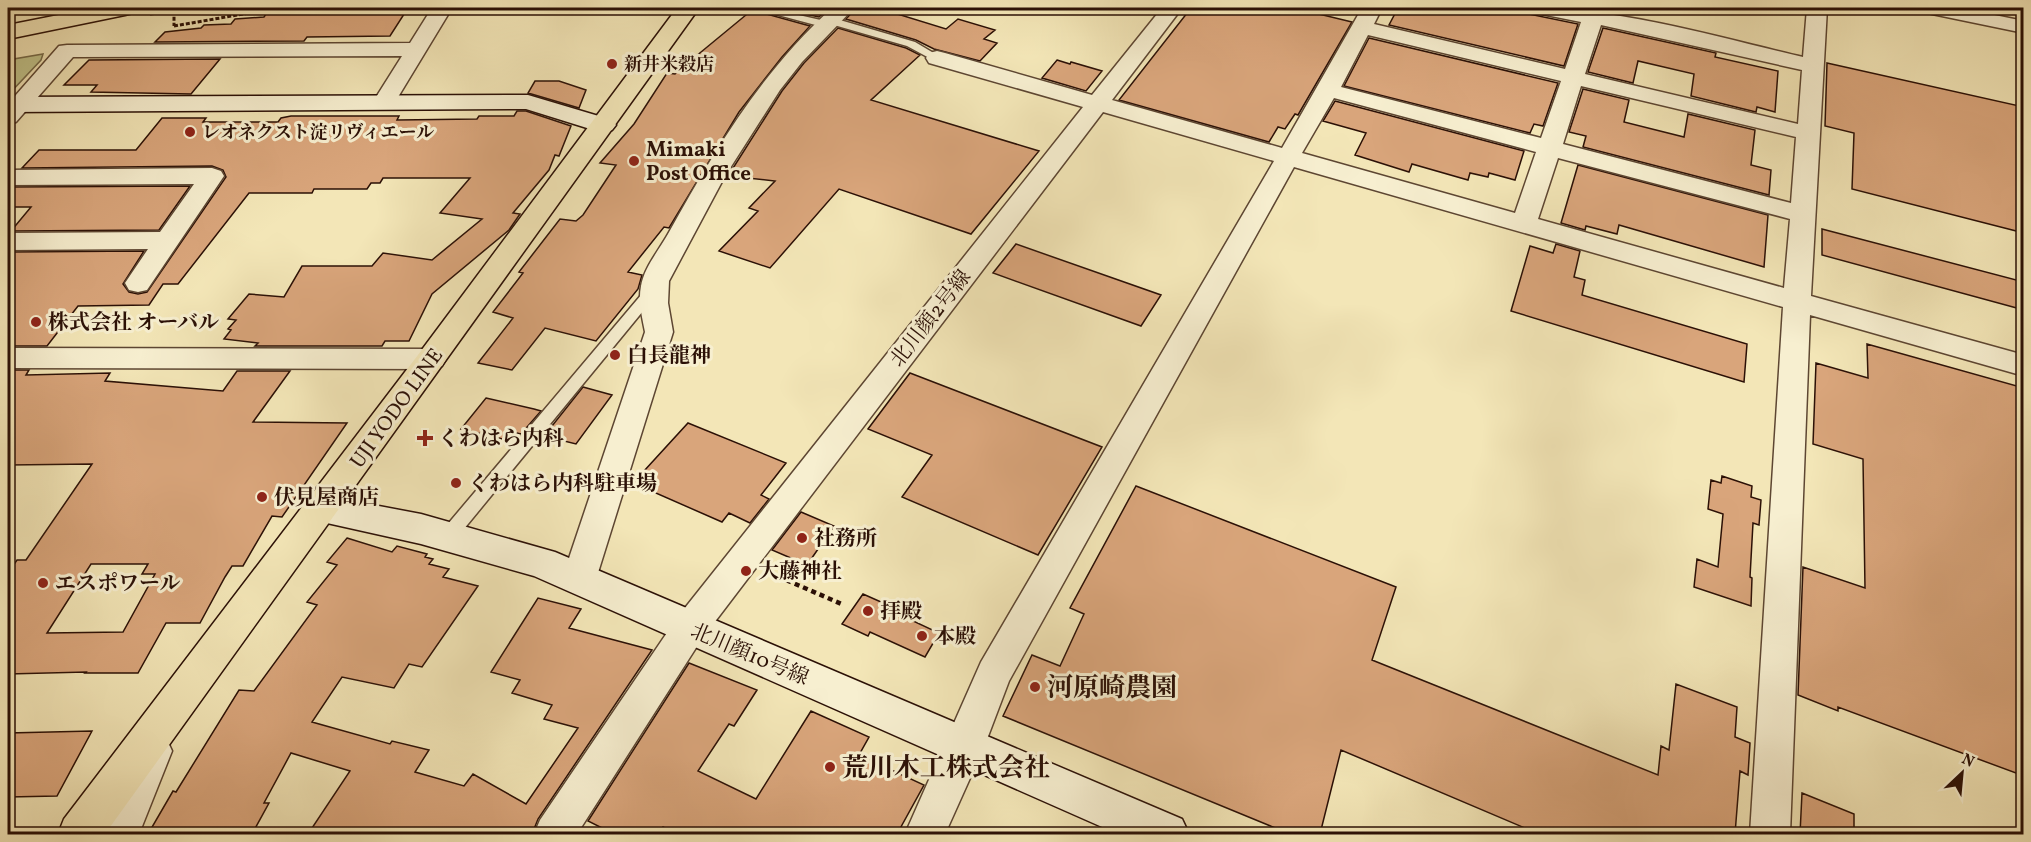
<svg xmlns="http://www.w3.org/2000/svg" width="2031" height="842" font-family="Vollkorn,'Noto Serif JP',serif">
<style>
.green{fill:#c1c38a;stroke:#766a48;stroke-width:1.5}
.building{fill:#d9a57b;stroke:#2b1006;stroke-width:1.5;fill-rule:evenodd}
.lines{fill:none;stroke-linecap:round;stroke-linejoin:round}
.lane-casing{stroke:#5d4632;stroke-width:3}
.street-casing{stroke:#5d4632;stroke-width:3}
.secondary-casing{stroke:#2b1006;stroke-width:3}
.primary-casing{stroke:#2b1006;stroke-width:3}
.highway-casing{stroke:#2b1006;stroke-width:3}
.path-far1{stroke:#2b1006;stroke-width:3;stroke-dasharray:4 2;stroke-linecap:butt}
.path{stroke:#2b1006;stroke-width:4.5;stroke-dasharray:5 4;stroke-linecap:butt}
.lane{fill:#f7efd0;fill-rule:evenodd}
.street{fill:#f7efd0;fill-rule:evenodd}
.secondary{fill:#f7efd0;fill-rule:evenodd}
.primary{fill:#f3e6b7;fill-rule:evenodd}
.highway{fill:#f3e6b7;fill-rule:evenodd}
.poi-dot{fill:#8f2418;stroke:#f7efd0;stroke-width:2}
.labels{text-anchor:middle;stroke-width:6;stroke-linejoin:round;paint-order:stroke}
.far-poi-label{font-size:18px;font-weight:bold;fill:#2b1006;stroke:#f7efd0;text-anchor:start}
.poi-label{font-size:21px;font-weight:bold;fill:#2b1006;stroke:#f7efd0;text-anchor:start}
.street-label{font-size:21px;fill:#2b1006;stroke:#f7efd0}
.near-poi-label{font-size:26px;font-weight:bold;fill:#2b1006;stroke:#f7efd0;text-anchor:start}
</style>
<rect width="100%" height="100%" fill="#f3e6b7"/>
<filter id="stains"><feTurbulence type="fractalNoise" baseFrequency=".00333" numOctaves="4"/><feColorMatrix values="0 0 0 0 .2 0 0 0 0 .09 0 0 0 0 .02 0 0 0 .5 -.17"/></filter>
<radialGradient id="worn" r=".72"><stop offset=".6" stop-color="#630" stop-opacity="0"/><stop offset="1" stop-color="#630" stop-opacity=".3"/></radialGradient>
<path class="green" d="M43 54 41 60 8 95V60Z"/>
<path class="building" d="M305 8H408L390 36 307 37 304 41 155 42 165 32 201 28 204 25 231 24 235 19 264 17 266 14 283 12 303 11Z
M776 8H829L819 17Z
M856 8H878L946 29 958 19 995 30 984 39 997 43 980 61 934 49 916 40 846 19Z
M1191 8H1294L1352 22 1298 115 1295 114 1285 129 1278 127 1269 142 1119 100Z
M1398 8H1500L1578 24 1564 66 1389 25Z
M752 10 810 26 782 57 739 112 669 228 664 227 628 272 642 275 638 289 596 341 545 328 512 370 478 363 513 318 493 312 523 273 519 272 560 219 576 221 583 215 616 165 600 163 634 124 667 73 675 74 692 56 695 57Z
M838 28 906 48 920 55 871 100 1039 151 971 234 839 189 770 268 719 251 758 211 749 208 775 181 728 176 782 91 804 63Z
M1603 28 1716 53 1715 57 1778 71 1775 112 1757 107 1756 112 1691 96 1694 74 1638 61 1633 83 1588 72Z
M1369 38 1558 83 1543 126 1534 124 1530 133 1344 86Z
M220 59 191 94 91 92 97 85H64L89 60Z
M1057 60 1070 64 1071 62 1102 71 1086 91 1042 78Z
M1827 63 2024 107V233L1852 189 1854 133 1825 126Z
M535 81H559L586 90 579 108 528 93Z
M1583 89 1629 100 1624 122 1684 137 1688 114 1755 130 1751 165 1771 170 1769 195 1583 147 1586 136 1569 132Z
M1335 101 1524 151 1515 180 1489 173 1488 177 1470 173 1468 180 1412 164 1409 172 1355 155 1366 133 1323 121Z
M517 111H526L571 126 559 156 555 155 549 170 513 213 520 214 509 230 432 294 409 341H385L382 346H255L258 343 224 339 231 330 228 329 236 320 228 319 249 294 284 297 302 266H372L383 253 432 260 482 219 440 213 470 178H383L380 183H371L367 189H314L312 193H249L178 284H163L149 305 78 306 47 346H8V252L144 251 123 284 129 292 138 294 147 292 226 177 223 170 212 166 22 168 39 150H136L162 118H206L203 122H278L281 118 291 116H399L397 120 477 119 479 116H514Z
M1578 165 1768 215 1764 267 1619 225 1617 234 1586 226 1585 230 1561 223Z
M190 186 159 230 11 231 31 207H8V187Z
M1822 229 2024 282V310L1822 255Z
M1016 244 1161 295 1141 326 993 273Z
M1556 244 1580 251 1574 277 1585 280 1582 295 1747 344 1744 382 1511 311 1530 246 1553 253Z
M1867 344 2024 388V776L1838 707V711L1798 695 1803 567 1865 588 1863 459 1813 444 1816 363 1868 378Z
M8 370H29L26 375 110 373 105 381 223 391 237 371H290L253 422 347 423 282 517 272 516 243 566H232L225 577 200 623H166L138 673H85L86 672 8 674V573L17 560H26L92 464 8 465ZM91 564H148L142 574H155L123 632 47 633Z
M910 373 1102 447 1038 555 902 497 932 455 868 429Z
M583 387 612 395 576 444 544 436Z
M486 398 534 409 541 411 521 434 517 433 511 441 461 429Z
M688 423 786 463 761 495 769 499 750 523 729 513 722 522 633 483Z
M1722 476 1752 486 1751 497 1761 500 1759 525 1753 523 1750 577 1752 578 1751 606 1694 587 1697 559 1718 567 1723 514 1708 509 1711 480 1721 483Z
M1136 486 1396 587 1372 660 1658 775 1661 746 1669 750 1676 684 1737 707 1735 737 1750 743 1748 775 1740 771 1735 834H1539L1341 750 1320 834H1290L1003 716 1032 655 1060 666 1084 614 1070 608Z
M801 512 834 526 807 565 772 550Z
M347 538 392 552 397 546 427 554 425 557 433 559 429 564 449 569 443 577 478 586 422 667 409 664 394 688 342 677 312 722 390 744 392 741 429 750 415 772 464 786 473 774 526 804 578 728 544 719 552 705 512 693 520 680 491 672 538 598 581 609 569 628 652 650 538 819 532 834H308L350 771 291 753 264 803H269L252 834H148L173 791 176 792 239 690 254 691 317 605 307 602 337 565 327 562Z
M863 594 915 617 913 621 939 633 925 657 870 632 868 636 842 624Z
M689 663 757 690 734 726 729 724 698 771 756 799 811 711 869 737 859 755 924 785 897 834H678L663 827 658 834H614L588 821Z
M92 731 57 796 8 797V733Z
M1802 793 1854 814V834H1800Z"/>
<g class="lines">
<g class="lane-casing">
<path id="lane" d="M752 8H768L825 21V18H833L915 42 942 58 941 60H933L907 46 827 23V26L823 27Z
M652 286 657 288 659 291 657 294 454 541 448 543 442 541 440 536 442 531 647 288Z"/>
</g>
<g class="street-casing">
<path id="street" d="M432 8H452L392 107 384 109 376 107 373 102 402 56 73 57 16 122 8 124V104L59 46 67 45 410 43Z
M832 8H854L802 62 780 90 725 176 669 281 668 303 673 332 596 579 591 589 579 593 567 589 562 579 645 332C642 317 638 301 641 286 644 268 659 250 668 234 714 151 762 71 832 8Z
M1162 8H1182L1112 100 1282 148 1362 8H1382L1374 24 1565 69 1581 22 1531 12 1528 8C1621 8 1713 36 1803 57L1807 8H1827L1811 296 2024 355V376L1810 315 1790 834H1750L1783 307 1294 167 1009 681 984 747 945 834H905L981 662 1274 161 1103 112 701 640 577 834H534L540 820 677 618 1083 107 929 63 926 58 929 53 937 51 945 53 1092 95ZM1601 25 1802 70 1798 124 1585 74ZM1368 35 1561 81 1541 138 1341 87ZM1581 86 1796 137 1791 203 1563 144ZM1334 98 1536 152 1515 213 1302 153ZM1558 158 1790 219 1784 288 1538 219Z
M1922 8H1960L2024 21V33L1932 14 1925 12Z
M212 168 221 171 224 176 147 290 138 292 129 290 125 283 148 249 8 250V233L160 232 194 184 8 185V170Z
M8 348 432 349 442 352 446 359 442 366 432 369 8 368Z
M153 733 166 738 172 751 139 834H99L140 738Z"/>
</g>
<g class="secondary-casing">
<path id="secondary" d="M528 95 612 120 616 125 612 130 603 133 526 109 8 112V97Z
M321 495 421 514 555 552 1182 819 1189 834H1118L534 576 421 544 309 519 303 509 309 499Z"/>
</g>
<g class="primary-casing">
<path id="primary" d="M677 8H699L105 834H58L64 819 421 351Z"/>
</g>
<g class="highway-casing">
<path id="highway" d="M94 8H136L133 13 125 15 8 39V25Z"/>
</g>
<path class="path-far1" d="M150 14 174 11V26
M174 26 278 8"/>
<path class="path" d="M770 573 844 605"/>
<use href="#lane" class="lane"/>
<use href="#street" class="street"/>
<use href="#secondary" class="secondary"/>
<use href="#primary" class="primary"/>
<use href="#highway" class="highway"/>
</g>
<g class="poi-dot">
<circle cx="612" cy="64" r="6"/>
<circle cx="190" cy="132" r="6"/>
<circle cx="634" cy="161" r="6"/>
<circle cx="36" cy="322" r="6"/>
<circle cx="615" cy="355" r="6"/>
<path d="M422 429h6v6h6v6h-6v6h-6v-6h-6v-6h6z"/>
<circle cx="456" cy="483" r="6"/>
<circle cx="262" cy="497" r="6"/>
<circle cx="802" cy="538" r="6"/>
<circle cx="746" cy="571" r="6"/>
<circle cx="43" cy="583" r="6"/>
<circle cx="868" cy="611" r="6"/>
<circle cx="922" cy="636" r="6"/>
<circle cx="1035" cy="687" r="6"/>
<circle cx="830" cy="767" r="6"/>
</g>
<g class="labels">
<g class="far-poi-label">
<text x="624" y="70">新井米穀店</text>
<text x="202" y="138">レオネクスト淀リヴィエール</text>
</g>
<g class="poi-label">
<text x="646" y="156">Mimaki<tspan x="646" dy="24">Post Office</tspan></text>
<text x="48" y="329">株式会社 オーバル</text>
<text x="627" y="362">白長龍神</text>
<text x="438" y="445">くわはら内科</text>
<text x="468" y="490">くわはら内科駐車場</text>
<text x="274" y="504">伏見屋商店</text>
<text x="814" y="545">社務所</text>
<text x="758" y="578">大藤神社</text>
<text x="55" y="590">エスポワール</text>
<text x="880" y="618">拝殿</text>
<text x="934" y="643">本殿</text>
</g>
<g class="street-label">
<text transform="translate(930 318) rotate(-52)" y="7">北川顔2号線</text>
<text transform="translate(396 408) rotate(-54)" y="7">UJI YODO LINE</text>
<text transform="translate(750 654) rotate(23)" y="7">北川顔10号線</text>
</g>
<g class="near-poi-label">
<text x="1047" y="696">河原崎農園</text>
<text x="842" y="776">荒川木工株式会社</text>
</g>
</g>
<rect width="2031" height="842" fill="none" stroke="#f3e6b7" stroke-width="30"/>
<rect x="9" y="9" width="2013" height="824" fill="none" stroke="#2b1006" stroke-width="3"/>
<rect x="15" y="15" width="2001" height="812" fill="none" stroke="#2b1006" stroke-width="1.5"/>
<g transform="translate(1962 773) rotate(26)" stroke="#f7efd0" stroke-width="4.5" paint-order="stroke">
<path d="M0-4.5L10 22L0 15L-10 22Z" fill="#2b1006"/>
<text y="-9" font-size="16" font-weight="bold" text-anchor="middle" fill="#2b1006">N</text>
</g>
<rect width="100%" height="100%" filter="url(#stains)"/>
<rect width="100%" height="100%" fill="url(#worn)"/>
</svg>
